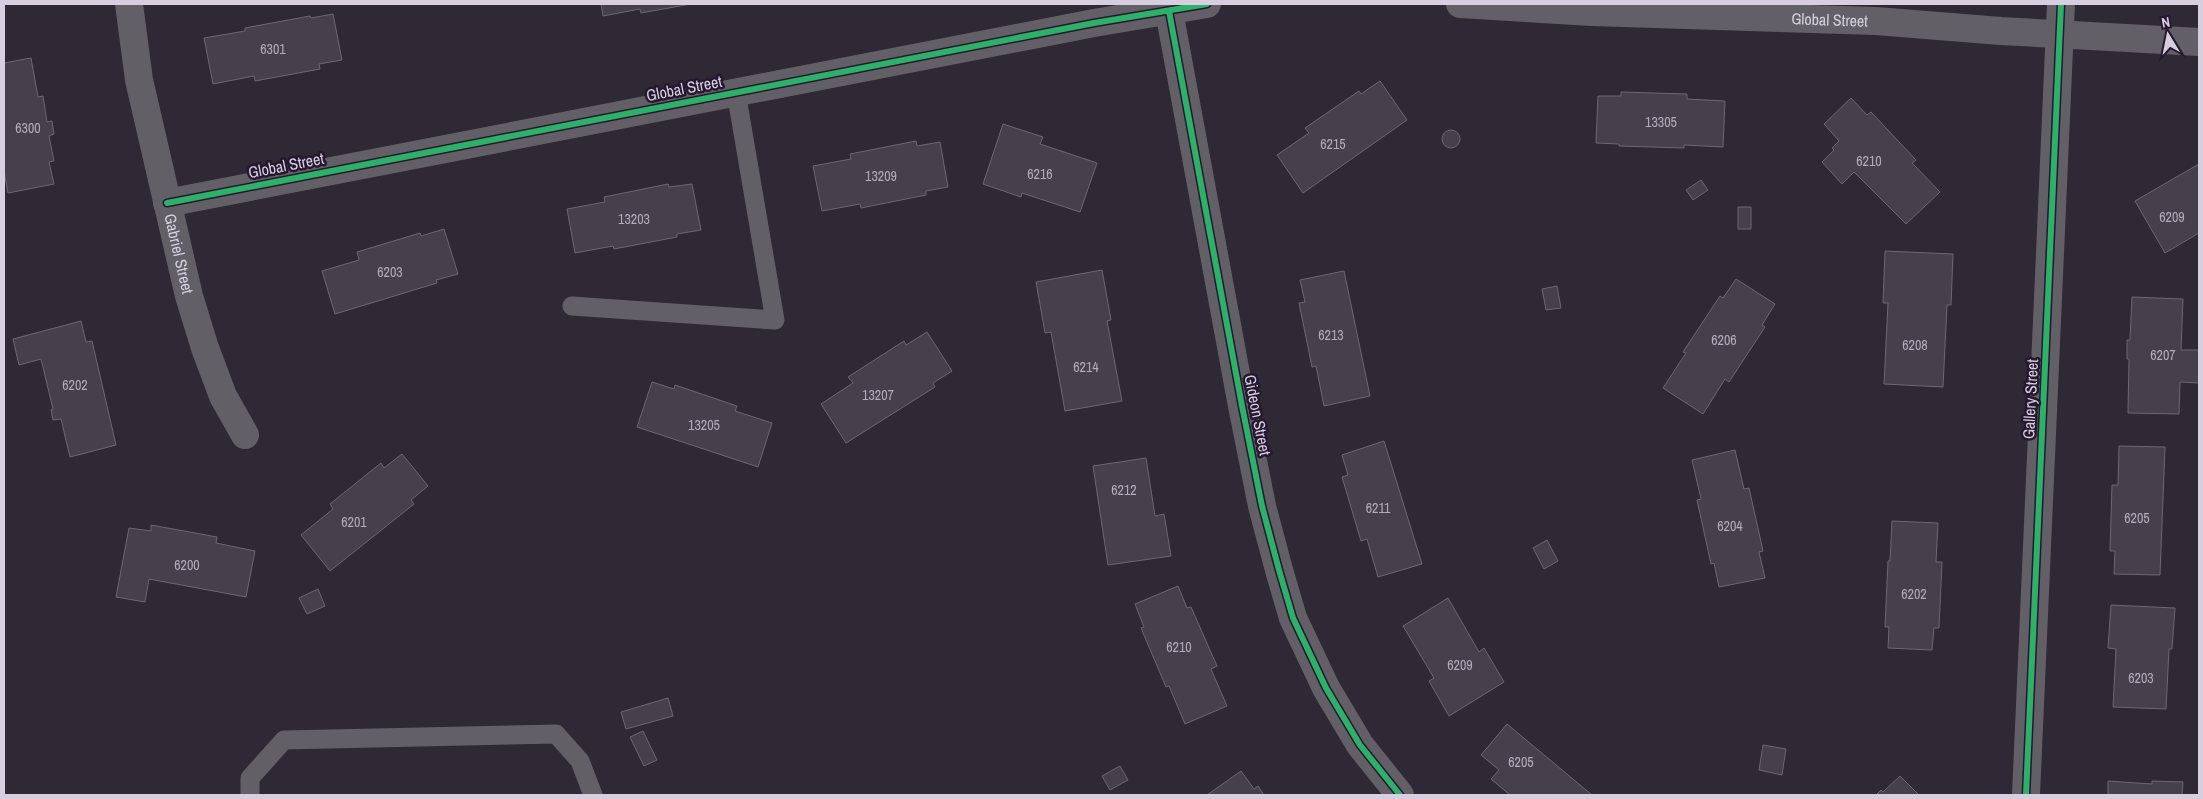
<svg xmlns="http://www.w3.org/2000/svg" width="2203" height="799" font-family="'Archivo Narrow',sans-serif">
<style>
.building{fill:#46404c;stroke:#6d6773}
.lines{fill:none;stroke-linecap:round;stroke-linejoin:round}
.service{stroke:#635f67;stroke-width:19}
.minor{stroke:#635f67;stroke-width:28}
.cycleway-casing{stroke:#251830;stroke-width:9}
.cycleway{stroke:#2db169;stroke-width:6}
.labels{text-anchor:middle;stroke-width:5;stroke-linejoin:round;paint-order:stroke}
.number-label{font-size:14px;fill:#b3abbb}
.street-label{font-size:16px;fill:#d7cfe0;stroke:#251830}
</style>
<rect width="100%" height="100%" fill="#2f2835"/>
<path class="building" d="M601 4H691L641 13 640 9 603 16Z
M333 14 342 60 319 64 320 69 255 81 254 76 213 84 204 38 245 31V28L310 16 311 18Z
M31 58 38 97 43 96 47 122 52 121 54 134 49 136 54 161 49 162 54 184 8 193 4 171V63Z
M1380 81 1407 120 1303 193 1277 155 1309 133 1305 128 1359 91 1361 94Z
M1621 92 1687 94V99L1725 101 1723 147 1684 145V148L1619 146V144L1596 143 1598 96H1621Z
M1851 98 1867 115 1871 112 1916 160 1912 163 1940 192 1906 224 1854 172 1842 184 1822 162 1834 150 1832 148 1839 141 1824 124Z
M1003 124 1043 137 1040 144 1097 163 1080 212 1022 193 1021 197 983 184Z
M1442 139a9 9 0 1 1 18 0a9 9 0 1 1-18 0Z
M916 141 917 146 940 142 948 187 926 191V195L861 208 860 204 822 211 813 166 851 159 850 154Z
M2199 164V233L2165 253 2135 201Z
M1701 180 1708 190 1693 200 1686 190Z
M668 184 669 187 692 184 701 230 677 234V237L614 249 613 246 575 253 567 209 605 202 604 197Z
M1738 207H1751V229H1738Z
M444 229 458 274 436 280 437 283 335 314 322 271 359 260 357 252 420 233 421 236Z
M1885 251 1953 254 1951 305H1947L1943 387 1884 384 1888 303H1883Z
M1102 270 1111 320 1107 321 1122 401 1065 411 1051 332 1045 333 1036 282Z
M1344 271 1370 396 1324 406 1316 366 1312 367 1299 303 1305 302 1300 280Z
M1736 279 1775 304 1762 325 1765 327 1729 382 1725 379 1703 414 1663 388 1686 353 1683 352 1720 296 1723 298Z
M1557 286 1561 308 1546 310 1542 289Z
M2132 297 2183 299 2181 350H2199V383L2180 382 2179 414 2128 413 2129 359H2127V340H2130Z
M81 321 86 342 92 341 116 445 70 457 61 419 53 420 51 410 53 409 41 359 19 365 13 339Z
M927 332 952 371 933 383 935 387 846 443 821 404 853 383 848 377 904 341 906 345Z
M652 382 674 389 675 385 737 406 735 411 772 423 758 467 637 427Z
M1384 441 1422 564 1378 577 1367 539 1361 541 1342 477 1348 475 1342 455Z
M2119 446 2165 447 2160 575 2114 574 2115 551H2110L2112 485H2118Z
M1735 450 1744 489 1749 488 1763 551 1759 552 1765 578 1719 587 1714 563 1711 564 1697 500 1701 499 1692 460Z
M402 454 428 486 411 500 414 504 330 571 301 535 333 509 330 504 381 463 384 468Z
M1146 458 1155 516 1164 514 1171 556 1108 565 1093 466Z
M1892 521 1938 523 1936 562H1942L1939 628H1934L1932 650 1888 648 1889 627H1885L1888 561H1890Z
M151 525 217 537 216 543 255 551 246 597 149 579 145 602 116 597 129 528 151 531Z
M1547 540 1558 561 1544 569 1533 548Z
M1178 586 1187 608 1191 607 1217 666 1211 669 1227 706 1185 724 1169 686 1166 687 1141 628 1144 627 1135 604Z
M318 589 325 606 307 614 299 598Z
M1448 598 1479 652 1484 648 1504 682 1449 716 1429 681 1434 678 1403 626Z
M2111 605 2175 608 2172 649H2169L2166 709 2113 707 2116 649 2108 648Z
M668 698 673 716 626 729 621 712Z
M1507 724 1592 795H1510L1491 779 1499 770 1481 755Z
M643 731 657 760 644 766 630 737Z
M1763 745 1786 749 1782 775 1759 770Z
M1120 766 1128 780 1110 790 1102 776Z
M1241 771 1254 789 1258 786 1264 795H1207Z
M1900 776 1919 795H1876L1881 790 1883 792Z
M2108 781 2152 784V781L2183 782 2182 795H2108Z"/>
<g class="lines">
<path class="service" d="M572 306 775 320 736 92
M250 795V778L284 740 556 734 580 761 593 795"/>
<g class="minor">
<path id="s1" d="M129 4 139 80 189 296 205 348 223 396 245 435"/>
<path id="s2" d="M1460 4 1592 12 1876 21 2001 31 2199 42"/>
<path d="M1169 11 1242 406 1262 506 1279 570 1293 618 1326 688 1360 745 1400 795"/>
<path d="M167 203 1094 23 1207 4"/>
<path d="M2026 795 2061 4"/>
</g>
<g class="cycleway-casing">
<path id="cycleway" d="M1169 11 1242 406 1262 506 1279 570 1293 618 1326 688 1360 745 1400 795
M167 203 1094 23 1207 4
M2026 795 2061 4"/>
</g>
<use href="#cycleway" class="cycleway"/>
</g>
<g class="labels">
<g class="number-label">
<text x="273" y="54">6301</text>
<text x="1661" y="127">13305</text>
<text x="28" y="133">6300</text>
<text x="1333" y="149">6215</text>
<text x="1869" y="166">6210</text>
<text x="1040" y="179">6216</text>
<text x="881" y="181">13209</text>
<text x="2172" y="222">6209</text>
<text x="634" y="224">13203</text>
<text x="390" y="277">6203</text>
<text x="1331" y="340">6213</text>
<text x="1724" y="345">6206</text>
<text x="1915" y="350">6208</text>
<text x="2163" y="360">6207</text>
<text x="1086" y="372">6214</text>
<text x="75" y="390">6202</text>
<text x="878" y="400">13207</text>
<text x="704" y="430">13205</text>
<text x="1124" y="495">6212</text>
<text x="1378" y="513">6211</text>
<text x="2137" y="523">6205</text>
<text x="354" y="527">6201</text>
<text x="1730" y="531">6204</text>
<text x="187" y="570">6200</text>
<text x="1914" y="599">6202</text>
<text x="1179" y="652">6210</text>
<text x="1460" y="670">6209</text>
<text x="2141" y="683">6203</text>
<text x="1521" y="767">6205</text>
</g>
<g class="street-label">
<text dy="6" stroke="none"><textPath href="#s2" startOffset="370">Global Street</textPath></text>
<text transform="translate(684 88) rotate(-11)" y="6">Global Street</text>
<text transform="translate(286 165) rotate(-11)" y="6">Global Street</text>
<text dy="6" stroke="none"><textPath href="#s1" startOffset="255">Gabriel Street</textPath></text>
<text transform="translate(2030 399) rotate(-87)" y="6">Gallery Street</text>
<text transform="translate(1258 415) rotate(79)" y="6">Gideon Street</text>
</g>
</g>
<rect width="2203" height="799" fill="none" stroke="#d7cfe0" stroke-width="10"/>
<g transform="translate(2168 35) rotate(350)" stroke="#251830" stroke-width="4" paint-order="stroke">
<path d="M0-4L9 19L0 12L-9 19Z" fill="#d7cfe0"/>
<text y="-8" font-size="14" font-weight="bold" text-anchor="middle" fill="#d7cfe0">N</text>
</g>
</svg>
